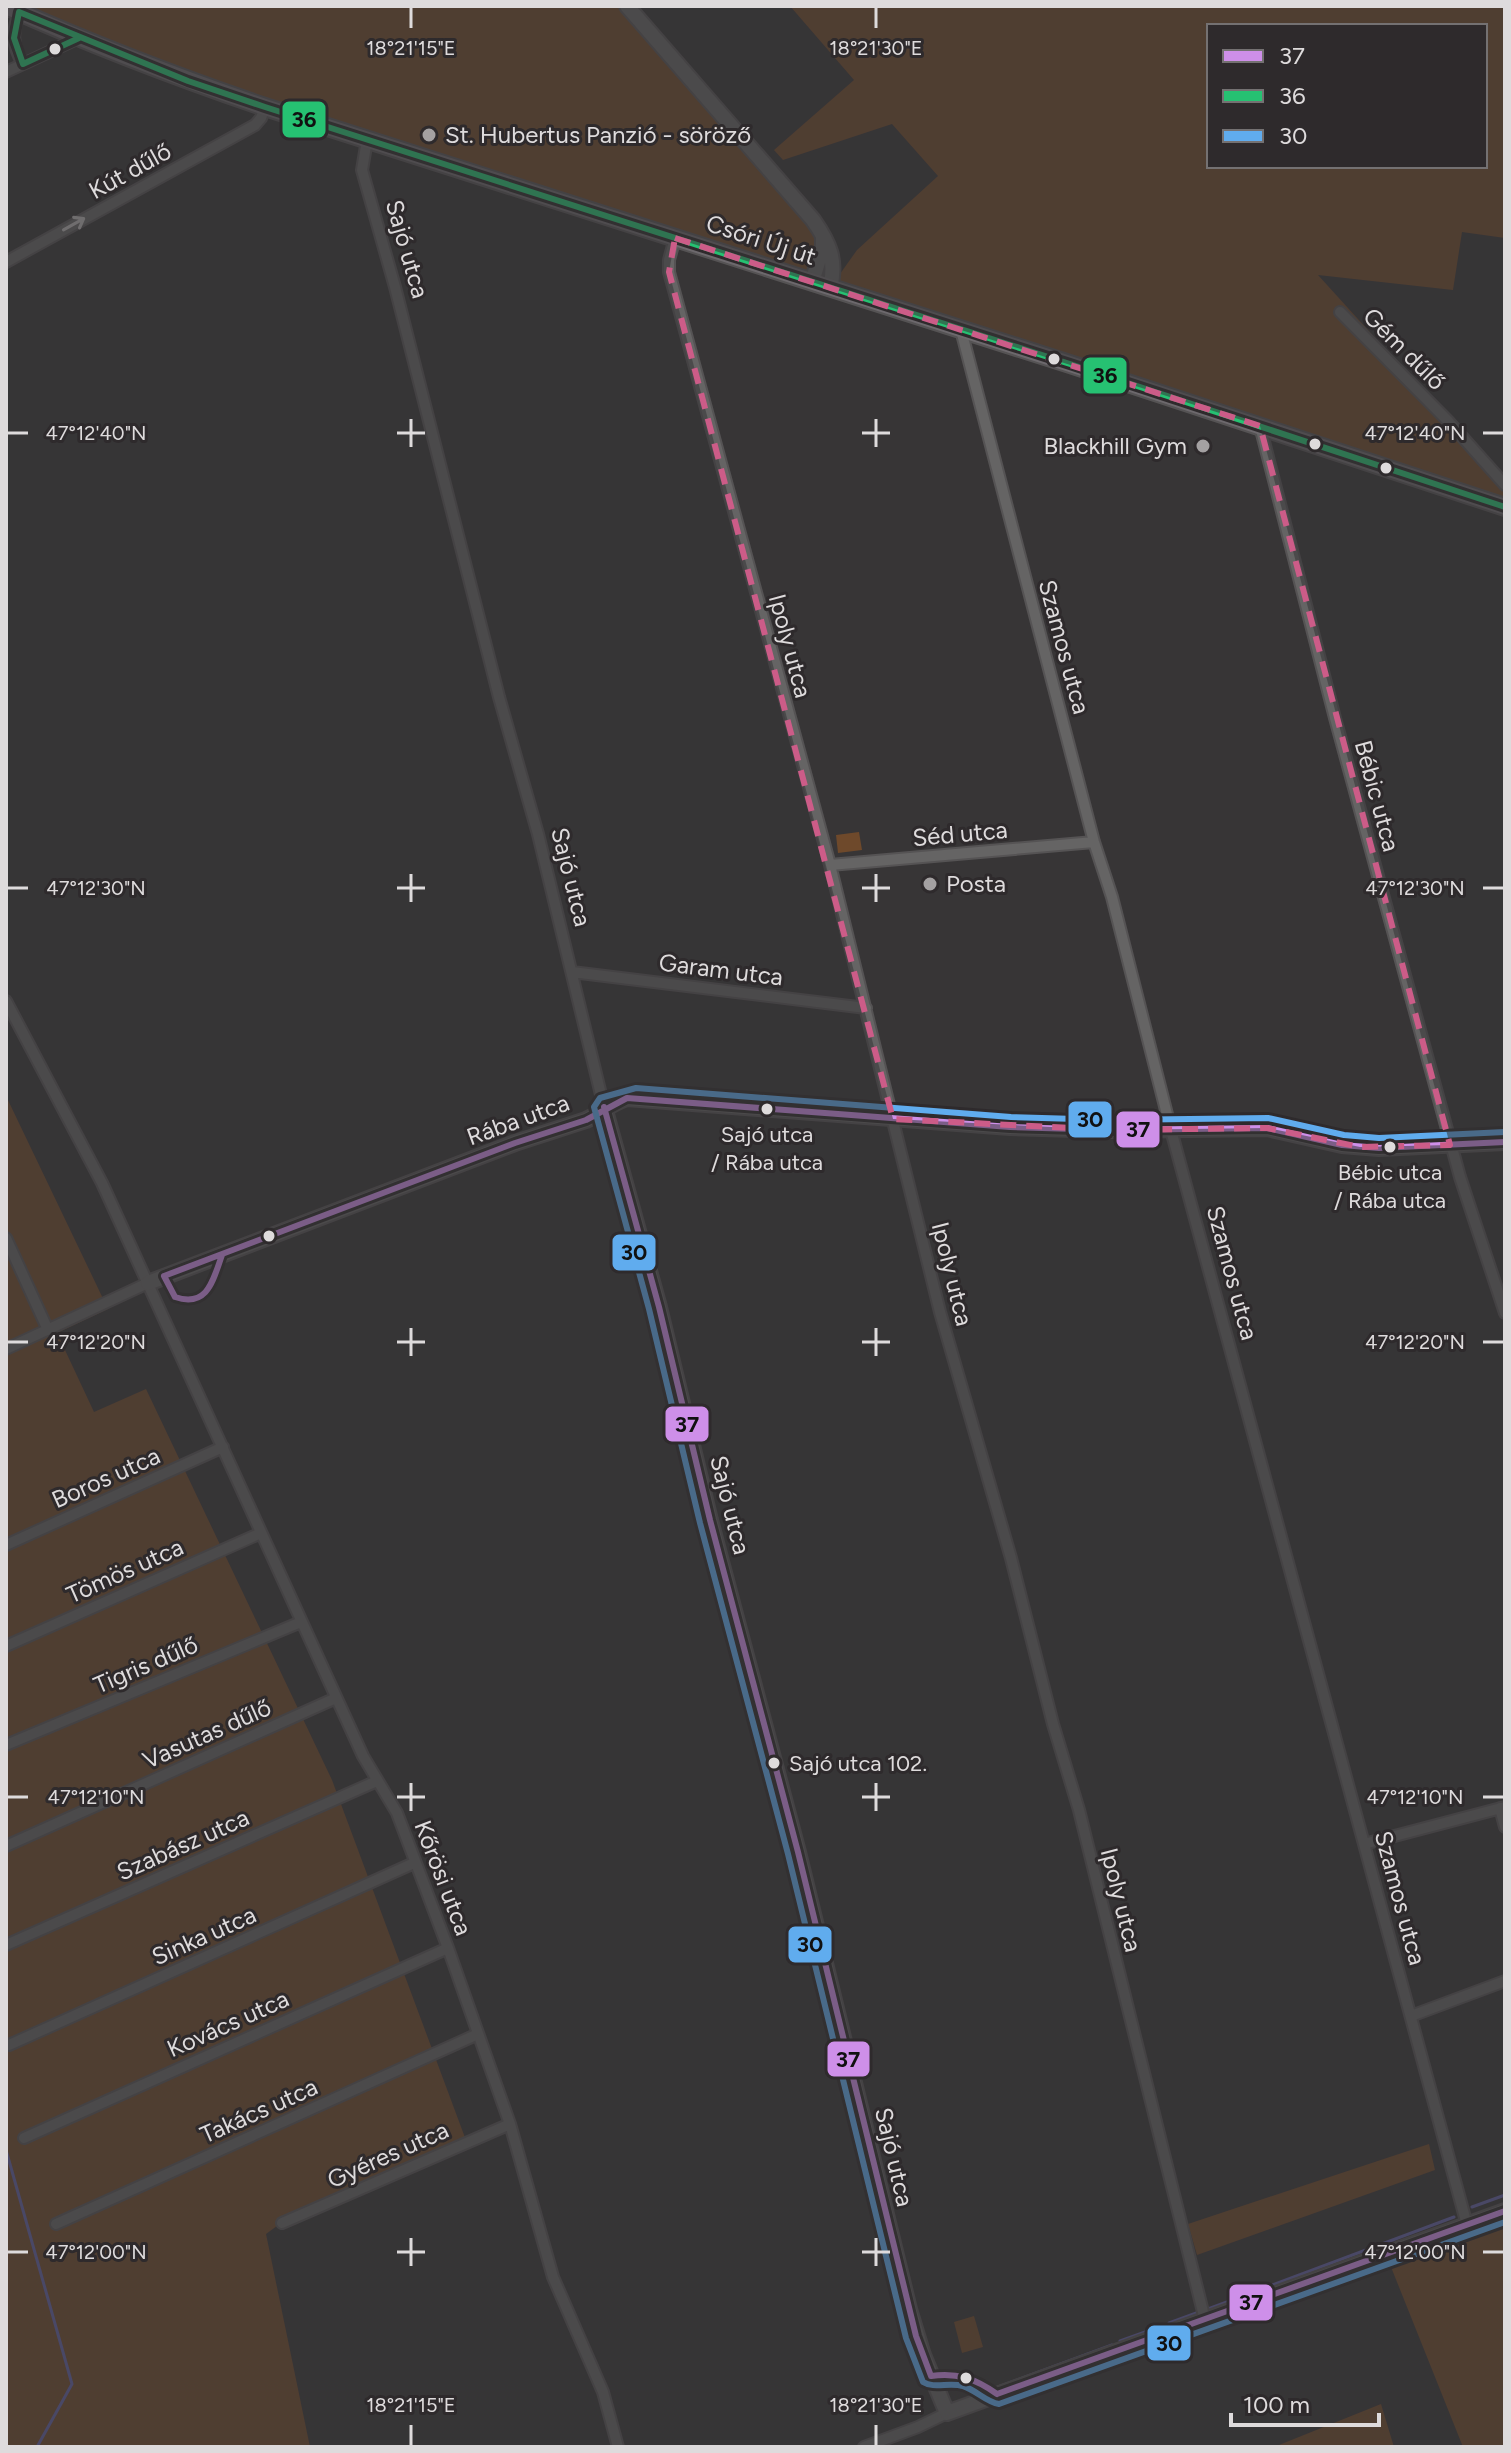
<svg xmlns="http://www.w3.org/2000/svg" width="1511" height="2453" font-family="Figtree,sans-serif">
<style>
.green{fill:#6e492b;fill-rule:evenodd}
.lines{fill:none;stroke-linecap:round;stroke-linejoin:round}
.stream{stroke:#615fa0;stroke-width:3}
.street-casing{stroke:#555354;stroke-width:14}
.secondary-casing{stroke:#555354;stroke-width:18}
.primary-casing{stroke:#555354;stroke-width:20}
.street{stroke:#656464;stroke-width:10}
.secondary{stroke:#656464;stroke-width:14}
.primary{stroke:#6d696d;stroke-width:16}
.bus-1-casing{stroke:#2e2a2c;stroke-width:12}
.bus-2-casing{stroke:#2e2a2c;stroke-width:12}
.bus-3-casing{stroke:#2e2a2c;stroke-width:12}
.bus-1{stroke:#ce8fe9;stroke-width:6}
.bus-2{stroke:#26c172;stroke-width:6}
.bus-3{stroke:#60acee;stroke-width:6}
.oneway{stroke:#b4b1b2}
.marked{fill:none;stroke:#cc5c88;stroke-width:6;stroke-dasharray:16 10;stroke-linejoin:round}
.ticks{fill:none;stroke:#dedbdc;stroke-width:3}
.bus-dot{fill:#dedbdc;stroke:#2e2a2c;stroke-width:3}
.poi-dot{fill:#a4a1a2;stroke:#2e2a2c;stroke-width:3}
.labels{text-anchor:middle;stroke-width:6;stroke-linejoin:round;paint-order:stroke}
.bus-label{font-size:22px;fill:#dedbdc;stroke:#2e2a2c}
.poi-label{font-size:24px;fill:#dedbdc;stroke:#2e2a2c;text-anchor:start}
.street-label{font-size:24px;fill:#dedbdc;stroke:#2e2a2c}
.ticks-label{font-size:20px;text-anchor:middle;fill:#dedbdc;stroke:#2e2a2c;stroke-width:6;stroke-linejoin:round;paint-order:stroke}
.line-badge{stroke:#2e2a2c;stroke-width:3}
.pale-badge-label{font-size:22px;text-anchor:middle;font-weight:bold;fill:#111}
</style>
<rect width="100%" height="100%" fill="#373536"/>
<path class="green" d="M6 6H627L820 230 812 282 367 140Z
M790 6H1505V238L1462 232 1453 290 1318 275 1505 481V507L830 288 857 250 938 176 892 124 783 160 774 150 854 80ZM1209 26H1485V166H1209Z
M859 832 862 850 838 853 836 835Z
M6 1096 108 1309 57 1333 94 1412 146 1389 332 1780 467 2143 281 2223 266 2234 310 2447H6Z
M1429 2144 1435 2170 1197 2255 1188 2224Z
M1505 2226V2447H1463L1389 2262 1482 2228 1484 2233Z
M974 2316 983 2347 962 2353 954 2322Z
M1381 2404 1394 2447H1274Z"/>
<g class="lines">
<path class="stream" d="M6 2150 72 2384 37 2447
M1472 2207 1505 2195
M1504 2221 1505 2224
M1208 2309 1454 2217
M1169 2323 1199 2312
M1120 2341 1159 2327
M998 2387 1112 2345"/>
<g class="street-casing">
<path id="street" d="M19 12C12 32 12 45 23 64
M6 72 79 38
M367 140 362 170 395 287 499 697 538 834 604 1107
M675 238 669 260V272L830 865 940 1312 1011 1558 1053 1724 1079 1810 1205 2320
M6 262 255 125 261 118 265 107
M1340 312 1448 421 1505 485
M961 330 1094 842 1112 897 1171 1130 1467 2225
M1260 426 1335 718 1460 1177 1505 1313
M830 865 1094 842
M572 972 866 1008
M6 1001 102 1183 363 1756 397 1813 448 1948 510 2124 553 2277 603 2392 618 2447
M6 1238 48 1330
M6 1349 148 1283
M6 1545 223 1447
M6 1646 261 1533
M6 1745 301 1622
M1500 1808 1505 1827
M1364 1844 1505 1807
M6 1846 336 1698
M6 1945 377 1781
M1411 2016 1505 1981
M9 2045 414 1863
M24 2138 448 1948
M282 2223 510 2124
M56 2224 478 2034
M864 2447 918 2427 947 2413"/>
</g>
<g class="secondary-casing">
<path id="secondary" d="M627 6 813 220C829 243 837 260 830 288
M812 282 823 246V236
M604 1107 659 1307 710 1520 798 1852 909 2309 923 2355 947 2413 1505 2211
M148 1283 515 1143 586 1120C601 1113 611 1103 627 1098L1010 1127 1111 1130 1267 1128 1342 1145 1379 1148 1505 1142"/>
</g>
<g class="primary-casing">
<path id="primary" d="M6 6C91 44 177 77 265 107L1070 364 1505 507"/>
</g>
<use href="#street" class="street"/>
<use href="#secondary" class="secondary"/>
<use href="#primary" class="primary"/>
<g class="bus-1-casing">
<path id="bus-1" d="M604 1107 659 1307 710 1520 798 1852 916 2336 931 2376
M222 1255C213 1280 208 1308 175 1297L164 1276 515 1143 586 1120 627 1098 1010 1127 1111 1130 1267 1128 1342 1145 1379 1148 1505 1142
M931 2376C957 2372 976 2379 997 2394
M997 2394 1505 2211"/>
</g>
<g class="bus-2-casing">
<path id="bus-2" d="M79 38 23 64 14 38 19 12 188 81 265 107 1070 364 1505 507"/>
</g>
<g class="bus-3-casing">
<path id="bus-3" d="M1505 1132 1379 1138 1344 1135 1268 1118 1111 1120 1011 1117 636 1088 600 1098 594 1107 649 1309 700 1523 788 1854 906 2338 923 2382C934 2389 949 2382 963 2386 976 2390 986 2402 999 2404L1505 2222"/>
</g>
<use href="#bus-1" class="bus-1"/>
<use href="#bus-2" class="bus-2"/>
<use href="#bus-3" class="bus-3"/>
</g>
<defs><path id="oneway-shaft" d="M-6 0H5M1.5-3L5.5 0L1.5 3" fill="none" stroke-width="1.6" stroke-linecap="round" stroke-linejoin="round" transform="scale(2)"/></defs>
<use class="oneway" href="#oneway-shaft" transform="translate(74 224) rotate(-29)"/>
<path d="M0 0H1511V2453H0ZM675 238 1260 426 1450 1145 1360 1147 1267 1128 1111 1130 893 1119 669 272Z" fill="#373536" fill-opacity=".55" fill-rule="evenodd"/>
<path class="marked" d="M675 238 1260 426 1450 1145 1360 1147 1267 1128 1111 1130 893 1119 669 272Z"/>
<path class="ticks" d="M411 8V28M876 8V28M411 419V447M876 419V447M8 433H28M397 433H425M862 433H890M1483 433H1503M411 874V902M876 874V902M8 888H28M397 888H425M862 888H890M1483 888H1503M411 1328V1356M876 1328V1356M8 1342H28M397 1342H425M862 1342H890M1483 1342H1503M411 1783V1811M876 1783V1811M8 1797H28M397 1797H425M862 1797H890M1483 1797H1503M411 2238V2266M876 2238V2266M8 2252H28M397 2252H425M862 2252H890M1483 2252H1503M411 2425V2445M876 2425V2445"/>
<g class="bus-dot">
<circle cx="55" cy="49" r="7"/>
<circle cx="1054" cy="359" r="7"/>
<circle cx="1315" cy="444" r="7"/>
<circle cx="1386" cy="468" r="7"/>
<circle cx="767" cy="1109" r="7"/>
<circle cx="1390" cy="1147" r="7"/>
<circle cx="269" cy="1236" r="7"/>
<circle cx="774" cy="1763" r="7"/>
<circle cx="966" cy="2378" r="7"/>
</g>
<g class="poi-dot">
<circle cx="429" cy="135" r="8"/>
<circle cx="1203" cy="446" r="8"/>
<circle cx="930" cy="884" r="8"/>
</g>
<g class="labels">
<g class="bus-label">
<text x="767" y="1142">Sajó utca<tspan x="767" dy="28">/ Rába utca</tspan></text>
<text x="1390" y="1180">Bébic utca<tspan x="1390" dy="28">/ Rába utca</tspan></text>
<text x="789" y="1771" text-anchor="start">Sajó utca 102.</text>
</g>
<g class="poi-label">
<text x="445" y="143">St. Hubertus Panzió - söröző</text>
<text x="1187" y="454" text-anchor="end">Blackhill Gym</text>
<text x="946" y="892">Posta</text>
</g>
<g class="street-label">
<text transform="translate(130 171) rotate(-29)" y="8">Kút dűlő</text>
<text transform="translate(761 240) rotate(18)" y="8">Csóri Új út</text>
<text transform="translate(407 249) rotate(74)" y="8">Sajó utca</text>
<text transform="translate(1404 349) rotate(45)" y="8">Gém dűlő</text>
<text transform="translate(790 646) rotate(75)" y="8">Ipoly utca</text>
<text transform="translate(1064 647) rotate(75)" y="8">Szamos utca</text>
<text transform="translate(1377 796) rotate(75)" y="8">Bébic utca</text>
<text transform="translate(960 834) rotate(-5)" y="8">Séd utca</text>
<text transform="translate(571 877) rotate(76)" y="8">Sajó utca</text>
<text transform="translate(721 970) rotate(7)" y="8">Garam utca</text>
<text transform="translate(518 1120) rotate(-20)" y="8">Rába utca</text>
<text transform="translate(1232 1273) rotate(75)" y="8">Szamos utca</text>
<text transform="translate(952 1274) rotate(76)" y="8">Ipoly utca</text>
<text transform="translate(106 1478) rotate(-24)" y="8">Boros utca</text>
<text transform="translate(730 1505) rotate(76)" y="8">Sajó utca</text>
<text transform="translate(125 1571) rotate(-24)" y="8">Tömös utca</text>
<text transform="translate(146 1665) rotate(-23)" y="8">Tigris dűlő</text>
<text transform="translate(207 1734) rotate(-24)" y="8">Vasutas dűlő</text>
<text transform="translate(183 1845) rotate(-24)" y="8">Szabász utca</text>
<text transform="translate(443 1878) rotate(69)" y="8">Kőrösi utca</text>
<text transform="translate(1400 1898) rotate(75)" y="8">Szamos utca</text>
<text transform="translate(1121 1900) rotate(76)" y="8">Ipoly utca</text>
<text transform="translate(204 1936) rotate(-24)" y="8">Sinka utca</text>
<text transform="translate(228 2024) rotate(-24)" y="8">Kovács utca</text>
<text transform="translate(259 2111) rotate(-24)" y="8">Takács utca</text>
<text transform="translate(388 2155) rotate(-24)" y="8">Gyéres utca</text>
<text transform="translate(894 2157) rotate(77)" y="8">Sajó utca</text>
</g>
</g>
<g class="ticks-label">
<text x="411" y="55">18°21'15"E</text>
<text x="876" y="55">18°21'30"E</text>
<text x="96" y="440">47°12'40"N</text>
<text x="1415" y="440">47°12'40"N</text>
<text x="96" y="895">47°12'30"N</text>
<text x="1415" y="895">47°12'30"N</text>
<text x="96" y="1349">47°12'20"N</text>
<text x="1415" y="1349">47°12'20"N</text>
<text x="96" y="1804">47°12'10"N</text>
<text x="1415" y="1804">47°12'10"N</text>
<text x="96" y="2259">47°12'00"N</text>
<text x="1415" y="2259">47°12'00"N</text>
<text x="411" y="2412">18°21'15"E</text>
<text x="876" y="2412">18°21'30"E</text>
</g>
<g class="line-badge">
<rect x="281" y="100" width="46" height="39" rx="8" fill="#26c172"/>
<rect x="1082" y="356" width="46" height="39" rx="8" fill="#26c172"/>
<rect x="1067" y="1100" width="46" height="39" rx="8" fill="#60acee"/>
<rect x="1115" y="1110" width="46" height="39" rx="8" fill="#ce8fe9"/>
<rect x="611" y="1233" width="46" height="39" rx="8" fill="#60acee"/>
<rect x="664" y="1405" width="46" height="38" rx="8" fill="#ce8fe9"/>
<rect x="787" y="1925" width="46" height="39" rx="8" fill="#60acee"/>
<rect x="826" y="2040" width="45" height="38" rx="8" fill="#ce8fe9"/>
<rect x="1228" y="2283" width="46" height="39" rx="8" fill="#ce8fe9"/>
<rect x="1146" y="2324" width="46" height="38" rx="8" fill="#60acee"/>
</g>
<g class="pale-badge-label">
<text x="304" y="127">36</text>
<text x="1105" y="383">36</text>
<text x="1090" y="1127">30</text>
<text x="1138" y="1137">37</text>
<text x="634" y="1260">30</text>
<text x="687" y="1432">37</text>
<text x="810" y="1952">30</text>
<text x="848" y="2067">37</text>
<text x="1251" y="2310">37</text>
<text x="1169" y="2351">30</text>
</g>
<rect width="1511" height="2453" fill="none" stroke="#dedbdc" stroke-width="16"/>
<rect x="1207" y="24" width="280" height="144" fill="#2e2a2c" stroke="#747172" stroke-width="2"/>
<rect x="1223" y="50" width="40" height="12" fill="#ce8fe9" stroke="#747172" stroke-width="2"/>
<text x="1279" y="64" font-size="24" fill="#dedbdc">37</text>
<rect x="1223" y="90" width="40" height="12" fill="#26c172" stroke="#747172" stroke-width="2"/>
<text x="1279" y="104" font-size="24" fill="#dedbdc">36</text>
<rect x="1223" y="130" width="40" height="12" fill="#60acee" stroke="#747172" stroke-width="2"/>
<text x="1279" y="144" font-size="24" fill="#dedbdc">30</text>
<path d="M1231 2413v12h148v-12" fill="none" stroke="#dedbdc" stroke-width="4"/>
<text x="1243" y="2413" font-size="24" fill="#dedbdc" stroke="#2e2a2c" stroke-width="6" paint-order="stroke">100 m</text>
</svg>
